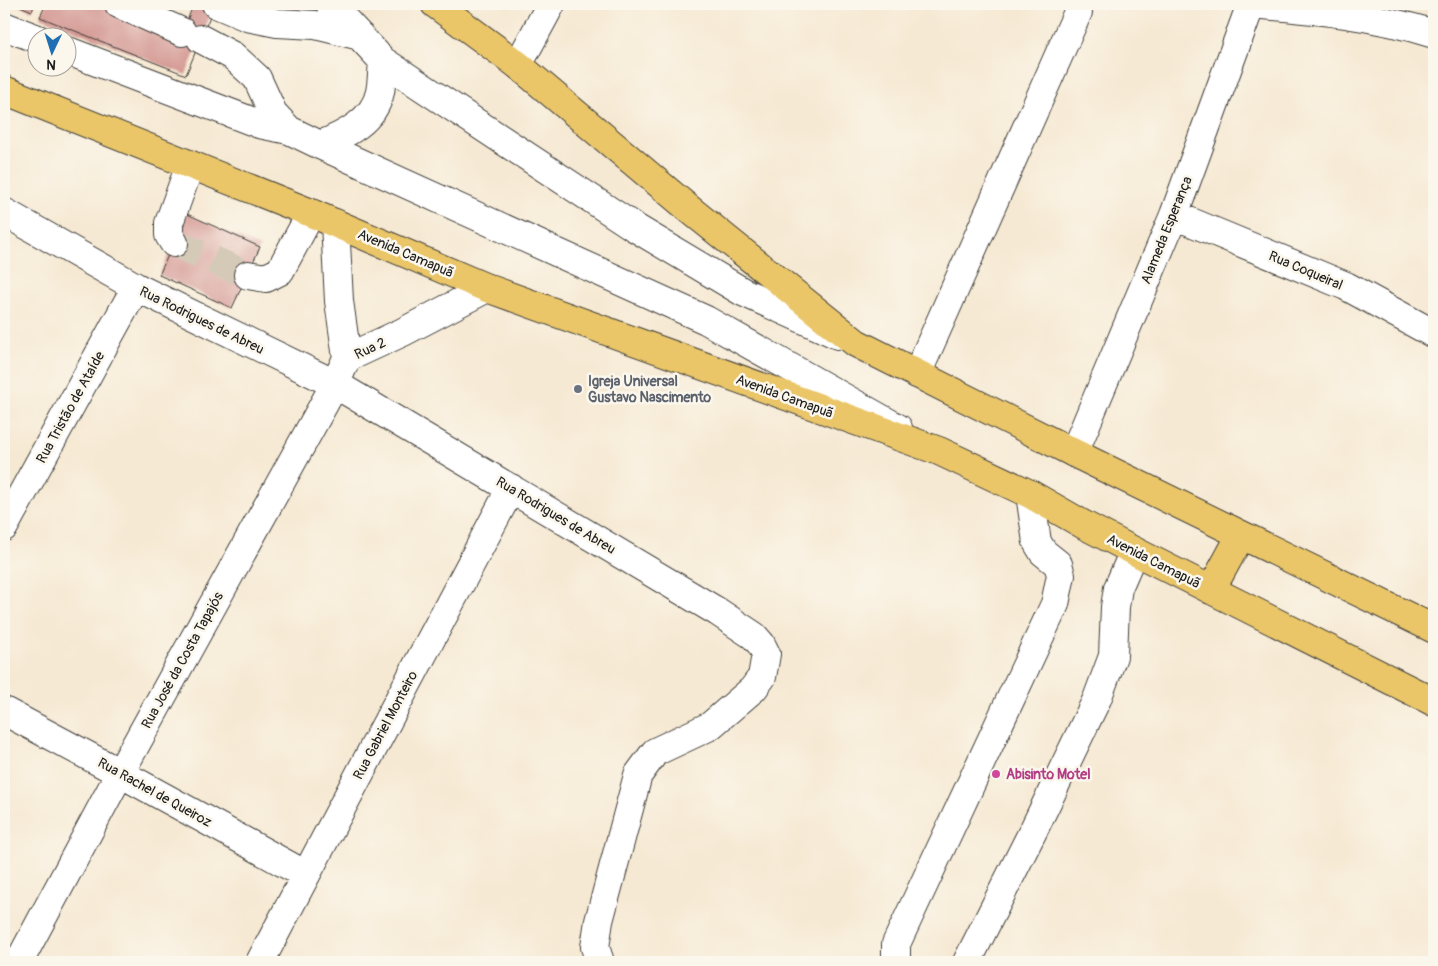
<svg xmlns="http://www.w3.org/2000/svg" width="1438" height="966" font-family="Pangolin,sans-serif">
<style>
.building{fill:#d39591}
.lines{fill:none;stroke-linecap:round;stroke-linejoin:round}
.minor-tunnel{stroke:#d5cab8;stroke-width:28;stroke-dasharray:28 14;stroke-linecap:butt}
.minor-casing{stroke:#3d3b37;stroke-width:30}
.major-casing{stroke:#3d3b37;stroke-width:30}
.minor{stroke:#fff;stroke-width:28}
.major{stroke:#eac669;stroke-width:28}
.worship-dot{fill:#6b7280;stroke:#fbf7ec;stroke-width:2}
.hotel-dot{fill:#d1479c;stroke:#fbf7ec;stroke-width:2}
.labels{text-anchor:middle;stroke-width:5;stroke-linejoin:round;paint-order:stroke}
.street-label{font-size:14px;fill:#1c1c1c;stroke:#fbf7ec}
.worship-label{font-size:14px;font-weight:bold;fill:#5b616d;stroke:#fbf7ec;text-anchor:start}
.hotel-label{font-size:14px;font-weight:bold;fill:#b23c85;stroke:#fbf7ec;text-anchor:start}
</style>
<rect width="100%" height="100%" fill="#fbf7ec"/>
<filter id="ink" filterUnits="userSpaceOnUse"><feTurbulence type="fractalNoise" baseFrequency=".02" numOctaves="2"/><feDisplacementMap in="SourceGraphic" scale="10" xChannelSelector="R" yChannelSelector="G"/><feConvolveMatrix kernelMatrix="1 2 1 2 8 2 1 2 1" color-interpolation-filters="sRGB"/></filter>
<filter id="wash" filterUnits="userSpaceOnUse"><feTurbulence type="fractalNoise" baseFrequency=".0096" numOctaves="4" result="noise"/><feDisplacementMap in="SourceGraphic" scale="20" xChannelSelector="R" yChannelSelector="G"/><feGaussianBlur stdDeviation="1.12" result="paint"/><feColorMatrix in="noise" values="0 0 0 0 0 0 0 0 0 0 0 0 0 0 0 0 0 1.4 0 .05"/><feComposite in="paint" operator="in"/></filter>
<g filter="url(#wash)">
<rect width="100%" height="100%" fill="#f6e9d3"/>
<g id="blocks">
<path class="building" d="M15 4H35L32 11Z
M46 4H109L181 34 194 4H215L186 75 40 17Z
M187 214 260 247 232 308 159 275Z"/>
</g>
</g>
<g filter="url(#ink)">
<use href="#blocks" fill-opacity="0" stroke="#3d3b37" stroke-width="1"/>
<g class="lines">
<path class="minor-tunnel" d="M174 243 248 275"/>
<g class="minor-casing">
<path id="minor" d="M119 4 182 32
M216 4 247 17 277 23 315 25 360 36
M330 4 383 61 634 227 743 292 838 335
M1251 4C1312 9 1375 15 1434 34
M4 26 38 39
M201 39 233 56 257 78 273 113 289 130 320 145C345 135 374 121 380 92 382 82 382 71 383 61
M68 51 259 124 289 130
M518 65 551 4
M320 145 706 320 898 428
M4 212 136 287 335 384 718 612 754 636 761 644 766 654 762 677 753 689 710 726 655 752 638 775 599 921 595 947 600 962
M1174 215 1346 286 1434 334
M335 223 339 301 347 358
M174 243 169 235V223L190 165
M248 275 266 278 280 271 311 213
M347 358 403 332 487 288
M917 374 1078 12
M1074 453 1174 215 1251 4
M4 527 136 287
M4 711 120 773 306 875
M19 962 120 773 335 384 347 358
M260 962 511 488
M896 962V944L1055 604 1061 575 1058 564 1043 552 1037 542 1030 494
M967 962 1034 829 1097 699 1113 656 1115 607 1118 588 1134 551"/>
</g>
<g class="major-casing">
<path id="major" d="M435 4 518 65 688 208 856 343 1074 453 1434 629
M4 90 311 213 487 288 939 451 1030 494 1086 526 1134 551 1434 702
M1211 590 1241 535"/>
</g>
<use href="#minor" class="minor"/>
<use href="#major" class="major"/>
</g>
</g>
<circle class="worship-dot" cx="578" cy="389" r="5"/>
<circle class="hotel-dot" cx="996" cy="774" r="5"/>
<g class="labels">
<g class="street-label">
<text transform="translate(1166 230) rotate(-68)" y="5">Alameda Esperança</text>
<text transform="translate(406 253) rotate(23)" y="5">Avenida Camapuã</text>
<text transform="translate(1306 270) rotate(23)" y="5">Rua Coqueiral</text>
<text transform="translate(202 320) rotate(26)" y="5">Rua Rodrigues de Abreu</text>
<text transform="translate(370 348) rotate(-25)" y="5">Rua 2</text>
<text transform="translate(785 396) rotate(20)" y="5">Avenida Camapuã</text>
<text transform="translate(70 407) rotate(-61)" y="5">Rua Tristão de Ataíde</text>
<text transform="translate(556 515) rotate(31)" y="5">Rua Rodrigues de Abreu</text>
<text transform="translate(1154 561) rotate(27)" y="5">Avenida Camapuã</text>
<text transform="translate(182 660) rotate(-61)" y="5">Rua José da Costa Tapajós</text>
<text transform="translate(385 725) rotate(-62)" y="5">Rua Gabriel Monteiro</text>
<text transform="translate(155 792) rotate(29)" y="5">Rua Rachel de Queiroz</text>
</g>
<g class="worship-label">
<text x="588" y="386">Igreja Universal<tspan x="588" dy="16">Gustavo Nascimento</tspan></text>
</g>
<g class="hotel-label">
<text x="1006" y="779">Abisinto Motel</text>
</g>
</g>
<rect width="1438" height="966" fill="none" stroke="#fbf7ec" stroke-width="20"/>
<g transform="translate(52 52) rotate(184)"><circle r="24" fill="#fbf7ec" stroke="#a29f99"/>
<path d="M0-4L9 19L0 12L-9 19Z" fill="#1f6fb2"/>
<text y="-8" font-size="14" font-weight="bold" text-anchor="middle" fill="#1c1c1c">N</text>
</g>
</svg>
